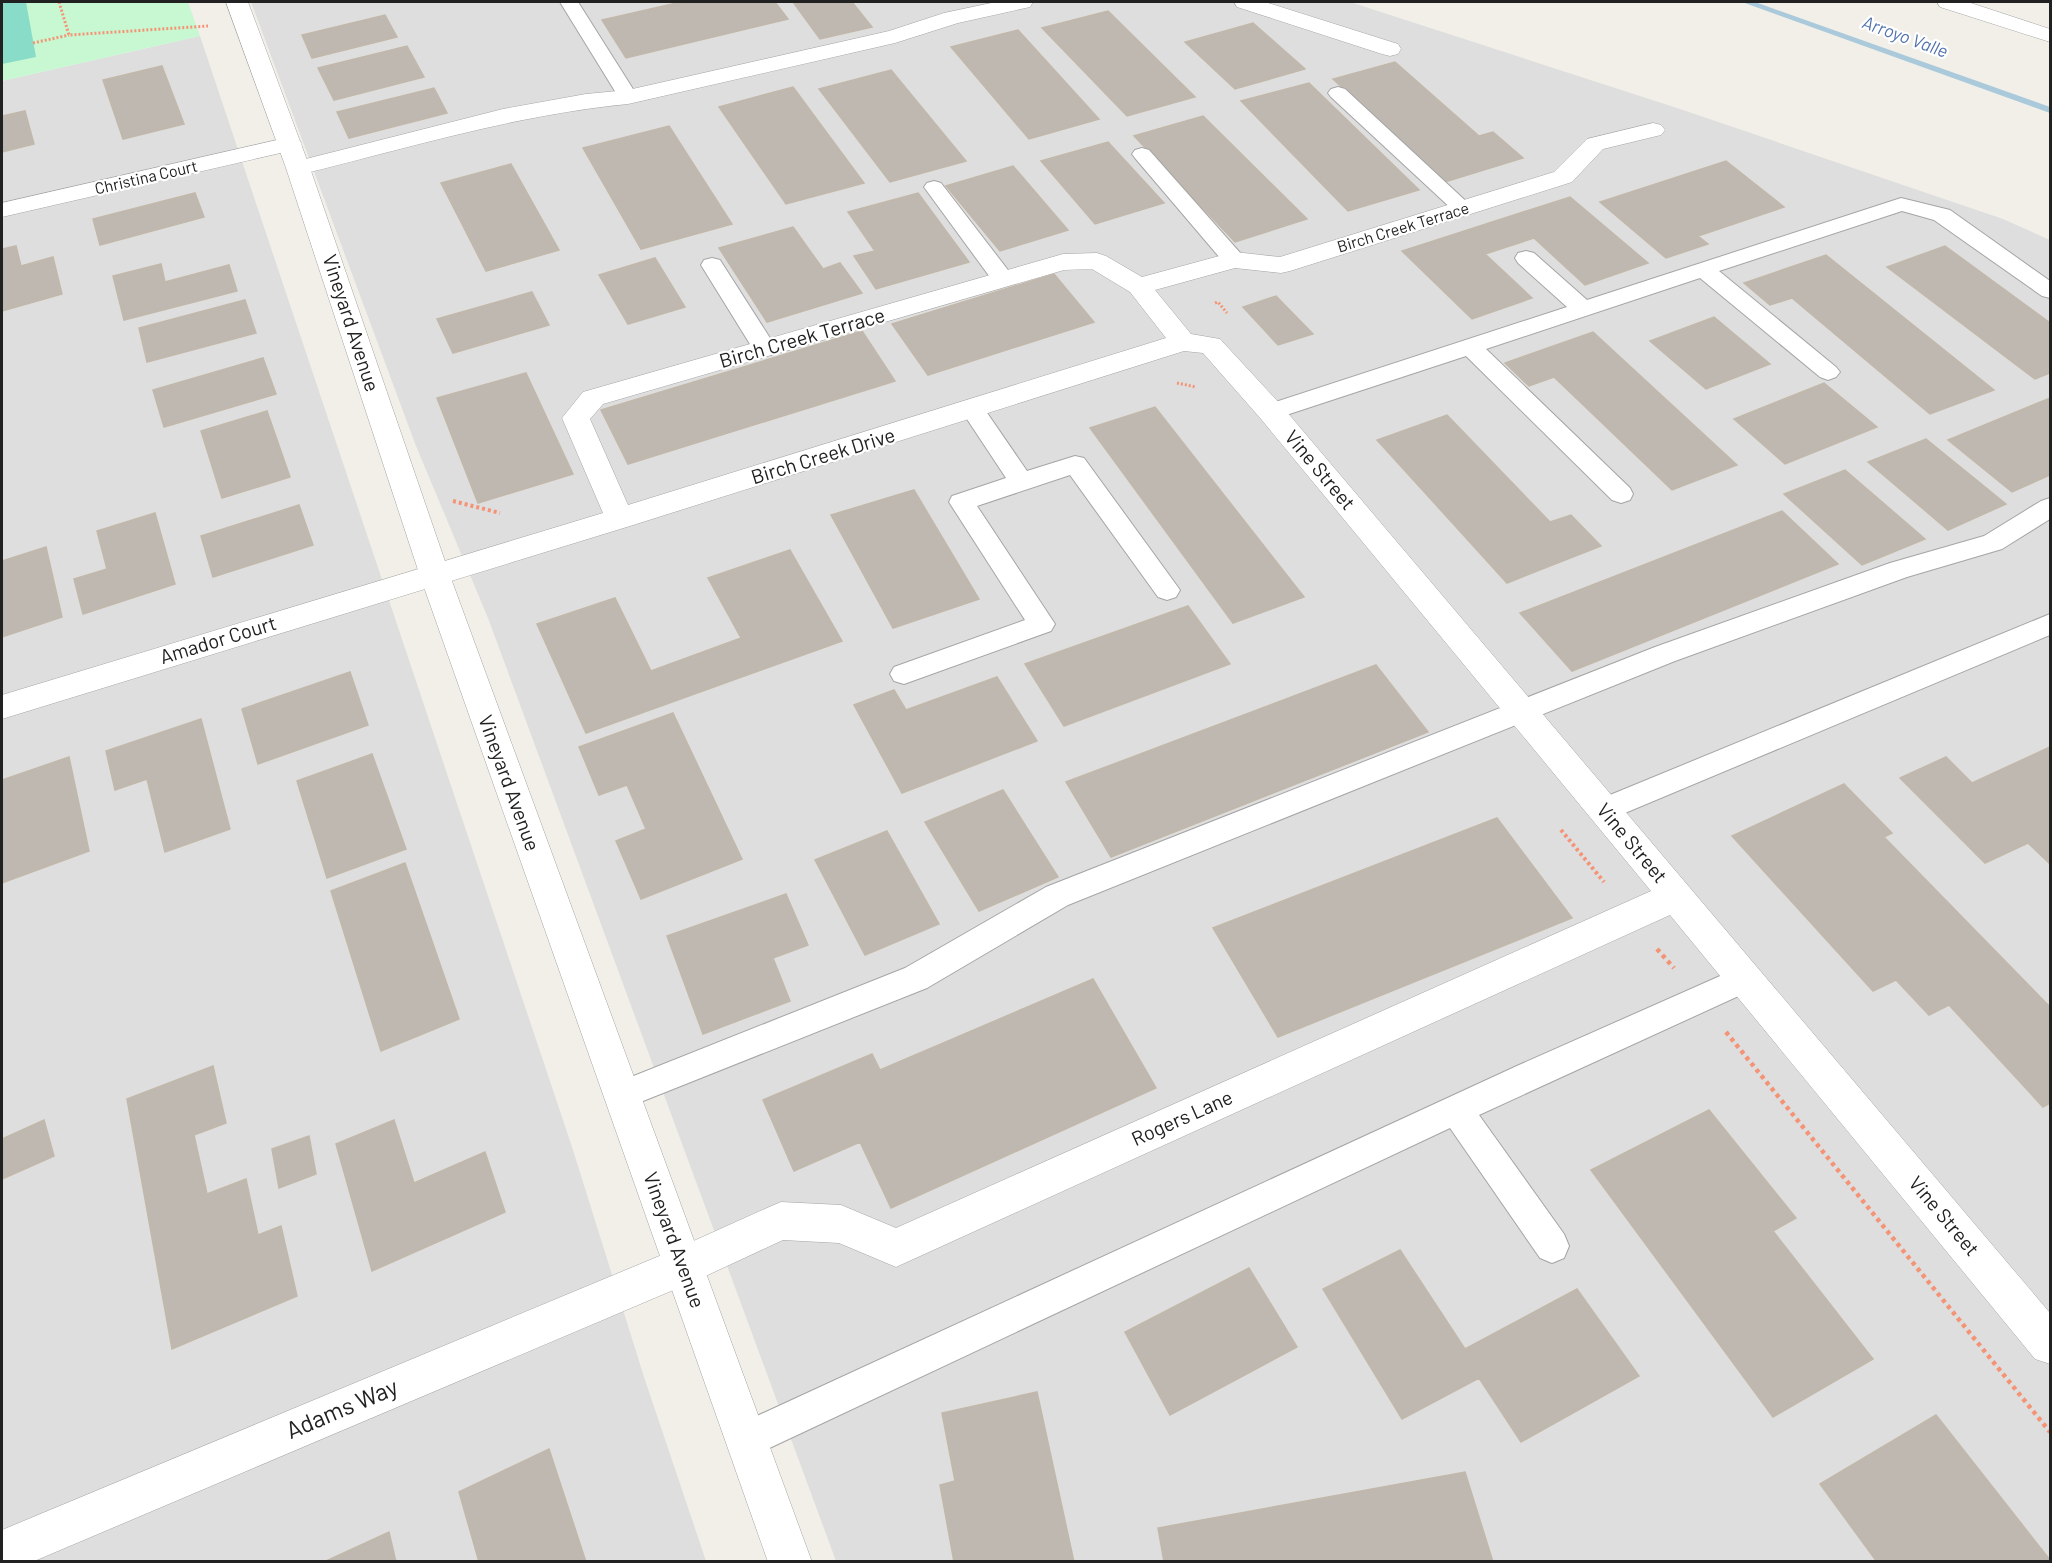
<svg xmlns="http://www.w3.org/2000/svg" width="2052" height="1563" font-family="Barlow,sans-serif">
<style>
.residential{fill:#dedede}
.park{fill:#c7f8d2}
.pitch{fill:#89dcc7}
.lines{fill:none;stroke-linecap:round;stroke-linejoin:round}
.stream{fill:#aacadc;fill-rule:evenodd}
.building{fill:#beb8b1;stroke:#c2b8aa;stroke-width:1.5}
.service-casing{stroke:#a5a5a5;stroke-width:2}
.minor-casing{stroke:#a5a5a5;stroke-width:1}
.tertiary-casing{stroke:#a5a5a5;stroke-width:1}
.path-far2{stroke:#f49375;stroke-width:3;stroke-dasharray:2 2;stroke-linecap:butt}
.path-far1{stroke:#f49375;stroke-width:4;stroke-dasharray:3 3;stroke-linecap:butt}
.path{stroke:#f49375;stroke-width:4.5;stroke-dasharray:4 4;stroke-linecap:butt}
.service{fill:#fff;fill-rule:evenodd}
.minor{fill:#fff;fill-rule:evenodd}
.tertiary{fill:#fff;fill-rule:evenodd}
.labels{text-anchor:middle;stroke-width:4.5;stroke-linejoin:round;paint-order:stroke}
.far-street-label{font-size:16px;fill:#212121;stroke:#fff}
.far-water-label{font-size:18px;font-style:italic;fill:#5072ad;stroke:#fff}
.street-label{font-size:20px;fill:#212121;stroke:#fff}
.near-street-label{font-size:24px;fill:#212121;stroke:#fff}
</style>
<rect width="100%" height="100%" fill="#f1efe8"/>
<path class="residential" d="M251 2H1350L1677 108 2003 219 2050 240V1561H836L488 618 416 446Z
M200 36 572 1147 645 1380 706 1561H2V81Z"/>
<path class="park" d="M2 2H188L200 36 2 81Z"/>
<path class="pitch" d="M2 2H26L36 57 2 64Z"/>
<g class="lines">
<path class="stream" d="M1742 2H1755L2050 107V113Z"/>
</g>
<path class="building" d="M681 2H775L788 19 626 58 602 20Z
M793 2H852L872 27 820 39Z
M1108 11 1195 97 1127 116 1042 28Z
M385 15 397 37 312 58 302 35Z
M1253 23 1305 69 1235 89 1185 42Z
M1018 30 1099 119 1029 139 951 47Z
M407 46 424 77 334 100 318 68Z
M1395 62 1479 136 1493 132 1523 158 1445 182 1333 79Z
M162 66 184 124 123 139 103 80Z
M891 70 966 161 890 182 819 89Z
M1309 83 1419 190 1348 211 1241 101Z
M793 87 864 183 786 204 719 107Z
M434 88 447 113 349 138 337 112Z
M25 111 34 144 2 152V116Z
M1203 116 1307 219 1235 242 1134 136Z
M669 126 732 224 641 249 583 148Z
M1108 142 1164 203 1095 224 1041 161Z
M1726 161 1784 207 1698 236 1708 244 1666 258 1600 202Z
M511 164 559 250 486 271 441 183Z
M1013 166 1068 230 1000 251 946 186Z
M195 193 204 217 100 245 93 219Z
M918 193 969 262 876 289 854 256 875 251 848 212Z
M1570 197 1648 263 1585 285 1534 238 1485 254 1532 298 1472 319 1402 251Z
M793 227 823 269 840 263 862 293 767 322 719 248Z
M16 246 21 266 53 257 62 294 2 311V249Z
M1945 246 2050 323V373L2035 379 1887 267Z
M1826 255 1994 390 1930 414 1792 298 1770 305 1744 283Z
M655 258 685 307 628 324 599 275Z
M161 264 165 282 229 265 237 291 124 320 113 276Z
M1054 274 1094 322 928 375 892 324Z
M532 292 549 325 453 353 437 319Z
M1276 296 1313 334 1278 345 1243 307Z
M245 300 256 333 147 362 139 328Z
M1714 317 1770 364 1706 389 1650 341Z
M862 331 895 381 628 464 601 410Z
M1593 332 1737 465 1672 490 1554 377 1529 386 1505 363Z
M263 358 276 394 164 427 153 390Z
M526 373 573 474 478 503 437 398Z
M1824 383 1877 427 1785 464 1734 419Z
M2050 398V475L2012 492 1948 440Z
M1155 407 1304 597 1233 623 1090 428Z
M267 411 290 477 222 498 201 431Z
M1447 415 1550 522 1571 515 1601 546 1507 583 1377 440Z
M1926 439 2006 504 1948 530 1868 462Z
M1845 470 1925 539 1862 565 1784 494Z
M914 490 979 599 893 628 831 515Z
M299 505 313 545 213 577 201 536Z
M1782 511 1838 564 1572 671 1520 613Z
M155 513 175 584 83 614 74 579 107 569 97 531Z
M46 547 62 617 2 637V561Z
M790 550 842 641 586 733 537 624 615 598 651 671 741 638 708 578Z
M1188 606 1230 664 1064 726 1025 664Z
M1376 665 1428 732 1111 857 1066 782Z
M350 672 368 725 258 764 242 709Z
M997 677 1037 741 902 793 854 705 894 690 906 710Z
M673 713 742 859 641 899 616 841 646 829 627 785 599 795 579 747Z
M201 719 230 829 165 852 147 779 115 790 106 751Z
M2050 747 2049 863 2028 843 1985 863 1900 778 1946 757 1972 783Z
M372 754 406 849 327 878 297 781Z
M69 757 89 851 2 883V780Z
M1844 784 1892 833 1884 837 2050 1007V1103L2043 1107 1949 1005 1929 1015 1896 980 1873 991 1732 836Z
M1003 790 1058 877 979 911 925 822Z
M1497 818 1572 918 1278 1037 1213 928Z
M887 831 939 924 865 955 815 860Z
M405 863 459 1019 381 1051 331 891Z
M786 894 808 945 773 958 790 1001 703 1034 667 936Z
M1093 979 1156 1088 891 1208 860 1142 794 1171 763 1100 872 1054 880 1070Z
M213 1066 226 1123 194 1135 207 1194 246 1179 258 1235 281 1226 297 1296 172 1349 127 1099Z
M1709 1110 1796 1218 1773 1231 1873 1359 1773 1417 1591 1170Z
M44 1120 54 1156 2 1179V1139Z
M394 1120 414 1183 485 1152 505 1212 372 1271 336 1144Z
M309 1136 316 1174 279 1188 272 1149Z
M1400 1250 1465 1349 1577 1289 1639 1376 1521 1442 1479 1378 1402 1419 1323 1289Z
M1249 1268 1297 1347 1170 1415 1125 1332Z
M1037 1392 1074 1562H954L940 1485 955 1481 942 1413Z
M1936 1415 2050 1560V1562H1877L1820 1484Z
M549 1449 586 1562H479L459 1492Z
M1465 1472 1493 1562H1164L1158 1528Z
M389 1532 396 1562H324Z"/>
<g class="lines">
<g class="service-casing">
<path id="service" d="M560 2H578L638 97 635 101H621Z
M1338 87 1345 89 1469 204 1473 208 1469 212 1462 214 1455 212 1331 97 1328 93 1331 89Z
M1142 148 1149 150 1242 255 1245 260 1242 265 1234 267 1226 265 1135 158 1132 154 1135 150Z
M934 181 941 183 1011 274 1014 279 1011 284 1003 286 995 284 924 187 927 183Z
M1901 198 1950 210 2050 281V298L2042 296 1934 220 1902 211 1719 271 1836 367 1840 372 1836 377 1828 380 1820 377 1700 278 1486 349 1630 488 1633 494 1630 500 1621 503 1612 500 1466 356 1271 420 1263 418 1259 412 1263 406 1567 307 1518 263 1515 258 1518 253 1526 251 1534 253 1587 300Z
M712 258 720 260 777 349 773 354 765 356 757 354 753 349 701 265 704 260Z
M973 402 981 404 1027 471 1075 456 1084 458 1180 590 1176 597 1167 600 1158 597 1070 475 977 506 1055 624 1051 631 904 684 894 681 890 674 894 667 1025 620 949 502 952 496 1006 478 961 410 965 404Z
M2050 498V519L2002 549 1907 577 1675 661 1068 905 927 988 633 1105 622 1110 611 1105 606 1095 611 1085 905 968 1046 887 1655 647 1890 563 1984 536 2041 501Z
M2050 614V635L1613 818 1603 822 1593 818 1589 810 1593 802Z
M1745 965 1756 968 1760 978 1756 988 1479 1115 1564 1234 1569 1246 1564 1258 1552 1263 1540 1258 1450 1128 759 1453 746 1458 733 1453 728 1440 733 1427 1519 1065Z"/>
</g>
<g class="minor-casing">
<path id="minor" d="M996 2H1033L1030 7 958 23 895 43 628 104C515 115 408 148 298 175L290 173 286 168 290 163 503 109 586 94 628 90 889 31 944 13Z
M1234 2H1265L1398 44 1401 49 1398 54 1390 56 1382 54 1237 7Z
M1937 2H1968L2050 29V42L1940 7Z
M1653 123 1661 125 1665 130 1661 135 1603 149 1572 182 1290 271 1281 273 1235 268 1155 290 1191 334 1220 339 1281 405 2050 1313V1364L2035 1359 1670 915 896 1267 839 1243 783 1240 697 1280 32 1562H2V1530L669 1252 767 1208 781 1202 841 1205 896 1228 1651 891 1261 419 1203 353 1184 351 630 526 2 719V695L603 513 562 418 583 392 1063 254 1097 253 1106 256 1142 277 1234 252 1280 257 1554 172 1587 139ZM1092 269 1130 292 1166 338 628 505 590 419 603 404 1064 270Z
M290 137 298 139 302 144 298 149 2 217V203Z"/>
</g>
<g class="tertiary-casing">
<path id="tertiary" d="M226 2H248L310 168 449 573 812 1562H768L419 573 286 168Z"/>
</g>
<path class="path-far2" d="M59 2 69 35 208 26
M33 43 69 35
M1215 303 1218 302 1227 313
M1177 383 1196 387"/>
<path class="path-far1" d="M453 501 500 513
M1561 830 1604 882"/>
<path class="path" d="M1657 949 1674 968
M1726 1032 2050 1432"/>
<use href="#service" class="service"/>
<use href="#minor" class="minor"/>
<use href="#tertiary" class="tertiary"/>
</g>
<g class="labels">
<g class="far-street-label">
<text transform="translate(146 177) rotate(-13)" y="6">Christina Court</text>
<text transform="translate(1403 227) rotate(-17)" y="6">Birch Creek Terrace</text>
</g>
<g class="far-water-label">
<text transform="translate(1905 37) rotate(20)" y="6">Arroyo Valle</text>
</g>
<g class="street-label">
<text transform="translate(351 323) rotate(72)" y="7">Vineyard Avenue</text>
<text transform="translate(802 338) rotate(-16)" y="7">Birch Creek Terrace</text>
<text transform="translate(823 456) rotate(-17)" y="7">Birch Creek Drive</text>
<text transform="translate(1320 470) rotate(50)" y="7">Vine Street</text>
<text transform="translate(218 640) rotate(-17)" y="7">Amador Court</text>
<text transform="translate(509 783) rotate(70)" y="7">Vineyard Avenue</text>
<text transform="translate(1632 843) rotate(50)" y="7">Vine Street</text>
<text transform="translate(1182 1118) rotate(-24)" y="7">Rogers Lane</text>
<text transform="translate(1944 1216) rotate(50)" y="7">Vine Street</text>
<text transform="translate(674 1240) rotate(70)" y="7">Vineyard Avenue</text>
</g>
<g class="near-street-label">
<text transform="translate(342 1409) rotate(-23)" y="8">Adams Way</text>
</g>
</g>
<rect width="2052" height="1563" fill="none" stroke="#212121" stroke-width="6"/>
</svg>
